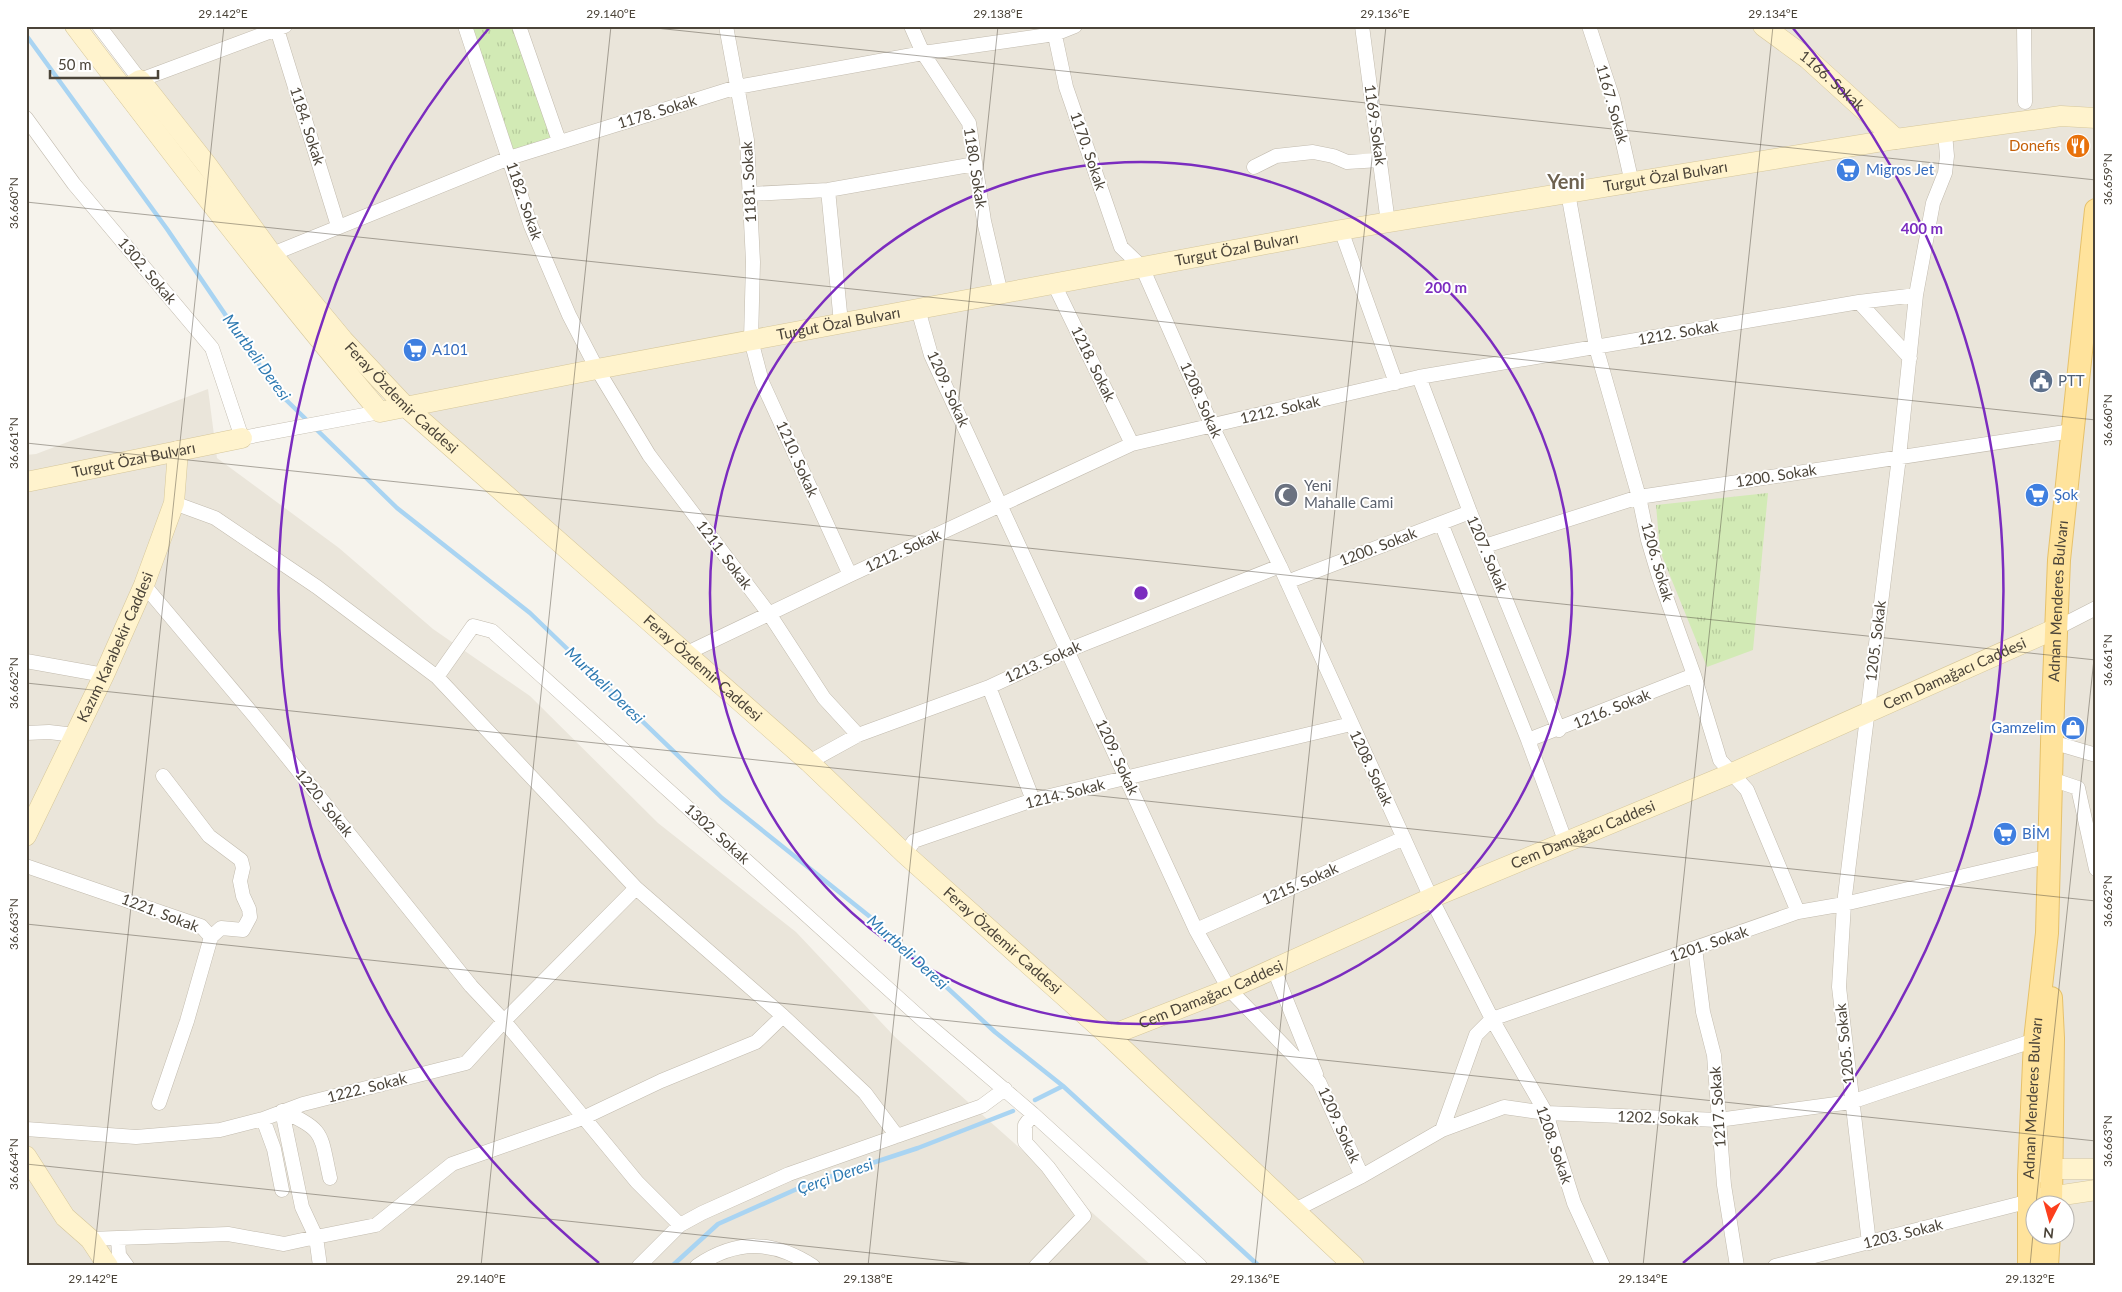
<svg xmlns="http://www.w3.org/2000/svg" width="2122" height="1292" font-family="Lato,sans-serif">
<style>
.residential{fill:#eae5da;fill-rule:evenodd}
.park{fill:url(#park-tufts)}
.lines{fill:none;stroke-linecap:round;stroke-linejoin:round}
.stream{stroke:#a9d4f2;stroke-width:4.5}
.street-casing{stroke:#c2bbae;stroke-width:15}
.secondary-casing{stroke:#d6c79b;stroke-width:21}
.primary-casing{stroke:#e6c16a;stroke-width:24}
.street{stroke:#fff;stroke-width:14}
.secondary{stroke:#fff3cd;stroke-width:20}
.primary{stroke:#ffe39c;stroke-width:22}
.ticks{fill:none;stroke:#4b4439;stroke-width:1;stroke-opacity:0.45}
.ring{fill:none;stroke:#7b2cbf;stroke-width:2.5}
.labels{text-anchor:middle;stroke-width:4;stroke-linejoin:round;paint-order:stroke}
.street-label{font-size:15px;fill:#4b4439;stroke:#fff}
.food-label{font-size:15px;fill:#c56008;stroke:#fff;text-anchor:end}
.shop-label{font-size:15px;fill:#366cbe;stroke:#fff;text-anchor:start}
.service-label{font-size:15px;fill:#4e5e75;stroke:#fff;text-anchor:start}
.worship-label{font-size:15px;fill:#5b616d;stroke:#fff;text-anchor:start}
.water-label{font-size:16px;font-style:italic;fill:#2e7ab2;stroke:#fff}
.district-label{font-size:20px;font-weight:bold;fill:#6e6250;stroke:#fff}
.centre{fill:#7b2cbf;stroke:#fff;stroke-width:2.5}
.ring-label{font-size:15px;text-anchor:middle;font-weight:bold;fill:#7b2cbf;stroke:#fff;stroke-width:4;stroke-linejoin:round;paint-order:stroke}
.neatline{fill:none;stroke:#4b4439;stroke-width:2}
.ticks-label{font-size:12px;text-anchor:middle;fill:#4b4439}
</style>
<defs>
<pattern id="park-tufts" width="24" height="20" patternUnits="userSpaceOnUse" patternTransform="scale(1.25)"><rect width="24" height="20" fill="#d2eab5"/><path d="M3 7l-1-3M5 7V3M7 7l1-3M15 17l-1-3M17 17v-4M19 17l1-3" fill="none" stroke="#b6ca9c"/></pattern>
</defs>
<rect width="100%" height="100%" fill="#f6f3ec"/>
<path class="residential" d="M99 26H2096V1266H1354L406 407ZM2034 1204H2064V1234H2034Z
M208 389 217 458 339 548 433 629 530 696 658 823 796 932 895 1037 1152 1266H26V455L36 454Z"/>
<path class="park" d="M466 26H519L559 141 509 158Z
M1768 493 1753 650 1707 667 1660 551 1656 505Z"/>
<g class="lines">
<path class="stream" d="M26 35 167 229 278 392 397 508 530 613 722 798 874 920 995 1032 1063 1086 1259 1266
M1035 1100 1063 1086
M672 1266 718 1224 808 1184 918 1148 1013 1111"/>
<g class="street-casing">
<path id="street" d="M99 26 140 80 285 26
M276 26 338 226
M465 26 531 226 569 315 597 369 649 455 770 615 824 698 858 735
M519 26 559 141
M726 26 747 140 753 262 751 340 762 382 850 575
M911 26 923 53 969 123 984 221 1001 294
M1053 26 1066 87 1121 247 1142 267 1212 426 1280 566 1431 898 1492 1019 1546 1113 1574 1203 1603 1266
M1362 26 1388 223
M1589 26 1613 99 1632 183
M2024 26 2025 102
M26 118 74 184 212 348 242 438 380 412
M1254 167 1276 156 1313 152 1333 156 1347 162 1380 160
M828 190 841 323
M1568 193 1596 347 1639 497 1648 540 1659 577 1694 675 1720 760 1747 790 1798 912
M750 194 828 190 975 164
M1341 230 1396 383
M265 257 509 158 737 87 923 53 1055 34 1075 26
M1054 284 1132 444
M1859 302 1910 358
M918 309 931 355 1196 930 1229 989 1319 1082 1362 1176
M1419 377 1470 512 1559 730
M174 503 215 518 317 587 437 677 636 888 783 1016 865 1093 897 1136
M1441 523 1528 740 1566 843
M1485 546 1639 497 2072 431
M1287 582 1470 512
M144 585 256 718 471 986 504 1021 637 1182 680 1225
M2055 629 2096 608
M685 654 850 575 1132 444 1419 377 1859 302 1916 295
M26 661 104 675
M437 677 473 626 492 631 925 1022 1033 1114 1200 1266
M989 687 1033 800
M26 733 49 732 75 735
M1528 740 1694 675
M2052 742 2096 755
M809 762 858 735 989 687 1066 651 1280 566
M163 776 209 836 241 860 243 868 240 881 243 896 249 909 250 917 243 930 221 928 211 937
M2051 779 2078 788 2096 869
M905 854 914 841 1033 800 1351 724
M26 866 201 926 211 937 187 1021 159 1103
M1196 930 1404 838
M1695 948 1703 1012 1714 1055 1724 1185 1737 1266
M1273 967 1316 1074
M282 1111C326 1130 320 1134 330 1178
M1033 1114 1025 1125V1142L1048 1167 1084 1216 1036 1266
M263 1119 274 1149 282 1190
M26 1129 136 1137 220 1130 263 1119 303 1104 466 1063 504 1021 636 888
M1442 1130 1476 1035 1492 1019 1798 912 1844 904 2050 856
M1295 1210 1362 1176 1442 1130 1504 1107 1546 1113 1718 1120 1851 1102 2035 1040
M118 1238 119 1255 127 1266
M90 1239 228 1234 284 1244 316 1237 302 1207 282 1111
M1869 1243 1839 987 1844 904 1899 457 1916 295 1933 203 1945 173 1947 156 1945 133
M320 1266 316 1237 376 1225 452 1164 583 1118 661 1081 756 1042 783 1016
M639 1266 680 1225 702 1213 789 1174 982 1106 1005 1089
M697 1266C737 1239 773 1240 813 1266
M1775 1266 2030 1201"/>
</g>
<g class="secondary-casing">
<g id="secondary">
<path id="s1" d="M75 26C175 157 274 287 380 412L597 369 1341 230 1896 139 2061 116 2096 118"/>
<path id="s2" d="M1763 26 1808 59 1896 139"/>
<path id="s3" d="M124 90 140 80 207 165 271 253 343 340 406 407 809 762 905 854 1109 1036 1354 1266"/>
<path id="s4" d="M26 482 242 438"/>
<path id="s5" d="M26 836 104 675 144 585 174 503 178 451"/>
<path id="s6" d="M1109 1036 1229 989 1431 898 1730 774 2055 629"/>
<path d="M26 1156 65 1217 90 1239 108 1266"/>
<path d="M2036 1173 2051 1169H2096"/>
<path d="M2036 1199 2096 1190"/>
</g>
</g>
<g class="primary-casing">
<g id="primary">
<path d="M2051 1204 2053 1038 2051 998"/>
<path id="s7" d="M2029 1266V1175L2035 1040 2047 933 2053 706 2059 560 2096 210"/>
<path d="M2047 1266 2049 1234"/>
</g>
</g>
<use href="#street" class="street"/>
<use href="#secondary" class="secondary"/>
<use href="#primary" class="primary"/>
</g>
<path class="ticks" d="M637 26 2096 180M26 202 2096 420M26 443 2096 660M26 683 2096 901M26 924 2096 1141M26 1164 994 1266M2036 1204 2096 640M93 1266 224 26M481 1266 611 26M868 1266 998 26M1255 1266 1386 26M1643 1266 1773 26M2030 1266 2034 1223"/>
<g class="ring">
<circle cx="1141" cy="593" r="431"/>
<path d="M599 1263A862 862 0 0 1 490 27M1792 27A862 862 0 0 1 1683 1263"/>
</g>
<defs>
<g id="restaurant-disc" transform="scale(1.25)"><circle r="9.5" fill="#e8710a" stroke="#fff"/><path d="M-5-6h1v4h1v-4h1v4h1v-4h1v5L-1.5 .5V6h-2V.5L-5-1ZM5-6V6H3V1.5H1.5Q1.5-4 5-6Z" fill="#fff"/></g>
<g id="supermarket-disc" transform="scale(1.25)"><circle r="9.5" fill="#3f7fe0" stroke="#fff"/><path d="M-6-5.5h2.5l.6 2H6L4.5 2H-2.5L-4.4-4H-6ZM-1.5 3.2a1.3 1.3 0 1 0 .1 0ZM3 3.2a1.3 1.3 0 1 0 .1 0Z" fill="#fff"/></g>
<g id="civic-disc" transform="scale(1.25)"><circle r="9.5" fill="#5c6f8a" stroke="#fff"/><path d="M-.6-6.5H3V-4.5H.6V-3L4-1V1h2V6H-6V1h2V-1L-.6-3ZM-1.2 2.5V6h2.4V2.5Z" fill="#fff"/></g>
<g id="mosque-disc" transform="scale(1.25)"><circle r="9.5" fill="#6b7280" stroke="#fff"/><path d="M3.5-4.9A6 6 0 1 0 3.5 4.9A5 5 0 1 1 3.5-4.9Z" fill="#fff"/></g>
<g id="shop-disc" transform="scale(1.25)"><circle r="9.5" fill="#3f7fe0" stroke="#fff"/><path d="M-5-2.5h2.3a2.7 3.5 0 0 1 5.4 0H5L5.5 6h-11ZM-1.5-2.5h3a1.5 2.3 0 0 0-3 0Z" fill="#fff"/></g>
</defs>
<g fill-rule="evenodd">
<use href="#restaurant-disc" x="2078" y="146"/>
<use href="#supermarket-disc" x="1848" y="170"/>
<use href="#supermarket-disc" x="415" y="350"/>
<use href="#civic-disc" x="2041" y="381"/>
<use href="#mosque-disc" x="1286" y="495"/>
<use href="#supermarket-disc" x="2037" y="495"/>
<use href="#shop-disc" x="2073" y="728"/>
<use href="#supermarket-disc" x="2005" y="834"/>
</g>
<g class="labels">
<g class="street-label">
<text dy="5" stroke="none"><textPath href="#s2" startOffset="88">1166. Sokak</textPath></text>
<text transform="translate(1612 104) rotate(74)" y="5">1167. Sokak</text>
<text transform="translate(657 112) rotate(-17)" y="5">1178. Sokak</text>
<text transform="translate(1375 125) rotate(82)" y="5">1169. Sokak</text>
<text transform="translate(307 126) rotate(72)" y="5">1184. Sokak</text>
<text transform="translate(1088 151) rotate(71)" y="5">1170. Sokak</text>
<text transform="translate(975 168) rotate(81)" y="5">1180. Sokak</text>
<text dy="5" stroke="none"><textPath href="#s1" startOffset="1799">Turgut Özal Bulvarı</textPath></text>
<text transform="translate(749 182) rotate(-93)" y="5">1181. Sokak</text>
<text transform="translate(524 201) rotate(71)" y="5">1182. Sokak</text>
<text dy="5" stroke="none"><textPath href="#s1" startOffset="1364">Turgut Özal Bulvarı</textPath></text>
<text transform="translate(147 271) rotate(50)" y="5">1302. Sokak</text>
<text dy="5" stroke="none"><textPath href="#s1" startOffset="959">Turgut Özal Bulvarı</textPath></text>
<text transform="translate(1678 333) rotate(-10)" y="5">1212. Sokak</text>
<text transform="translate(1093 364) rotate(64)" y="5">1218. Sokak</text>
<text transform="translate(948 389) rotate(66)" y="5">1209. Sokak</text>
<text dy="5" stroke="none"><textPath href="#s3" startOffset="431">Feray Özdemir Caddesi</textPath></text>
<text transform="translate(1201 400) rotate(66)" y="5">1208. Sokak</text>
<text transform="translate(1280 410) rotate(-13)" y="5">1212. Sokak</text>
<text transform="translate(797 459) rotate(66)" y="5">1210. Sokak</text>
<text dy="5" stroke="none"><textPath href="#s4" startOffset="110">Turgut Özal Bulvarı</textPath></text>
<text transform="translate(1776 476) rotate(-9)" y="5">1200. Sokak</text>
<text transform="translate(1378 547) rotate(-21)" y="5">1200. Sokak</text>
<text transform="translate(903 551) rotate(-25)" y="5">1212. Sokak</text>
<text transform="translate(1487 554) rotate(67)" y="5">1207. Sokak</text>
<text transform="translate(724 555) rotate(53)" y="5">1211. Sokak</text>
<text transform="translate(1657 562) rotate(74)" y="5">1206. Sokak</text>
<text dy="5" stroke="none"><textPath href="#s7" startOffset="666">Adnan Menderes Bulvarı</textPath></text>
<text transform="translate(1876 641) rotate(-83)" y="5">1205. Sokak</text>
<text dy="5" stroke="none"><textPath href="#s5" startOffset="209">Kazım Karabekir Caddesi</textPath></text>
<text transform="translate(1043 662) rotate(-24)" y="5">1213. Sokak</text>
<text dy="5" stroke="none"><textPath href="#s3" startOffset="836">Feray Özdemir Caddesi</textPath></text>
<text dy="5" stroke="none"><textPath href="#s6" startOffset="920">Cem Damağacı Caddesi</textPath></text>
<text transform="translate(1612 709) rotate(-22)" y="5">1216. Sokak</text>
<text transform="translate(1117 757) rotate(65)" y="5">1209. Sokak</text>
<text transform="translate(1371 768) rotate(65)" y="5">1208. Sokak</text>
<text transform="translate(1065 794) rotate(-14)" y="5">1214. Sokak</text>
<text transform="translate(324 803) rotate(51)" y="5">1220. Sokak</text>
<text transform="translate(717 834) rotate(42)" y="5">1302. Sokak</text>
<text dy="5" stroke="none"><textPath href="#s6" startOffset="515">Cem Damağacı Caddesi</textPath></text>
<text transform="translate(1300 884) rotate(-24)" y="5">1215. Sokak</text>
<text transform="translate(160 913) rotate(21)" y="5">1221. Sokak</text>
<text dy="5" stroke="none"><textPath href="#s3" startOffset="1241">Feray Özdemir Caddesi</textPath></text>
<text transform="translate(1709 944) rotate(-19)" y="5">1201. Sokak</text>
<text dy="5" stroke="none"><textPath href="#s6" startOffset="110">Cem Damağacı Caddesi</textPath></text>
<text transform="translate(1845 1044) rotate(-96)" y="5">1205. Sokak</text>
<text transform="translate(367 1088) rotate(-14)" y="5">1222. Sokak</text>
<text dy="5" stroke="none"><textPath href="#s7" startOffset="168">Adnan Menderes Bulvarı</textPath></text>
<text transform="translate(1718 1107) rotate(-94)" y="5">1217. Sokak</text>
<text transform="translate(1658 1118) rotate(2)" y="5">1202. Sokak</text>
<text transform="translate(1339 1125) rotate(66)" y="5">1209. Sokak</text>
<text transform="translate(1554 1145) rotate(71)" y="5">1208. Sokak</text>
<text transform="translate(1903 1234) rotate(-14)" y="5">1203. Sokak</text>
</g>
<g class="food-label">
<text x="2060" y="151">Donefis</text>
</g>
<g class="shop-label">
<text x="1866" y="175">Migros Jet</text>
<text x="432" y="355">A101</text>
<text x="2054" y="500">Şok</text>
<text x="2056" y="733" text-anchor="end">Gamzelim</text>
<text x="2022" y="839">BİM</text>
</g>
<g class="service-label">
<text x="2058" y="386">PTT</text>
</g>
<g class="worship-label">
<text x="1304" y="491">Yeni<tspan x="1304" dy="17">Mahalle Cami</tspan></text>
</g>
<g class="water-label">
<text transform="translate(257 357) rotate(54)" y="6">Murtbeli Deresi</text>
<text transform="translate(605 685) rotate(44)" y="6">Murtbeli Deresi</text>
<text transform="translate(908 952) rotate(42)" y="6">Murtbeli Deresi</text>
<text transform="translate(835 1176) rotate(-19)" y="6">Çerçi Deresi</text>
</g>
<g class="district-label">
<text x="1566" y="189">Yeni</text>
</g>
</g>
<circle cx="1141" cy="593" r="8" class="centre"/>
<g class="ring-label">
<text x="1922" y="234">400 m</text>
<text x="1446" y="293">200 m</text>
</g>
<rect width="2122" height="1292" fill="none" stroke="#ffffff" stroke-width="55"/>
<g transform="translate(2050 1220) rotate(186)"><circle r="24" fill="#ffffff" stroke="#b7b4b0"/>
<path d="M0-4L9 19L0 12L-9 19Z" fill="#fc3f1d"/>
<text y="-8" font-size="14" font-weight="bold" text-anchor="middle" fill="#4b4439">N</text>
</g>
<path d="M50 70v8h108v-8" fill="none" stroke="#4b4439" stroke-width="2.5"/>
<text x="58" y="70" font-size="15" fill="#4b4439" stroke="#ffffff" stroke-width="4" paint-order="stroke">50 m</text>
<rect x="28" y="28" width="2066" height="1236" class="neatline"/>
<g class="ticks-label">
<text x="223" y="18">29.142°E</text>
<text x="611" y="18">29.140°E</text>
<text x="998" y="18">29.138°E</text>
<text x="1385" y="18">29.136°E</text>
<text x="1773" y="18">29.134°E</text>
<text transform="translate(2108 179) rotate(-90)" y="4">36.659°N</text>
<text transform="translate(14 203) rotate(-90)" y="4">36.660°N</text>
<text transform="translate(2108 420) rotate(-90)" y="4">36.660°N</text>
<text transform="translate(14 443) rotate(-90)" y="4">36.661°N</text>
<text transform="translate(2108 660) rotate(-90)" y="4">36.661°N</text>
<text transform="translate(14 683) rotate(-90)" y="4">36.662°N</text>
<text transform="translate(2108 901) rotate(-90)" y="4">36.662°N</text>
<text transform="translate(14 924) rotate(-90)" y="4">36.663°N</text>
<text transform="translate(2108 1141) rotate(-90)" y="4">36.663°N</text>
<text transform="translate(14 1164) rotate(-90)" y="4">36.664°N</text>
<text x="93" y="1283">29.142°E</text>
<text x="481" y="1283">29.140°E</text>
<text x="868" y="1283">29.138°E</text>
<text x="1255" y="1283">29.136°E</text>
<text x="1643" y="1283">29.134°E</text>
<text x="2030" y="1283">29.132°E</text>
</g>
</svg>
